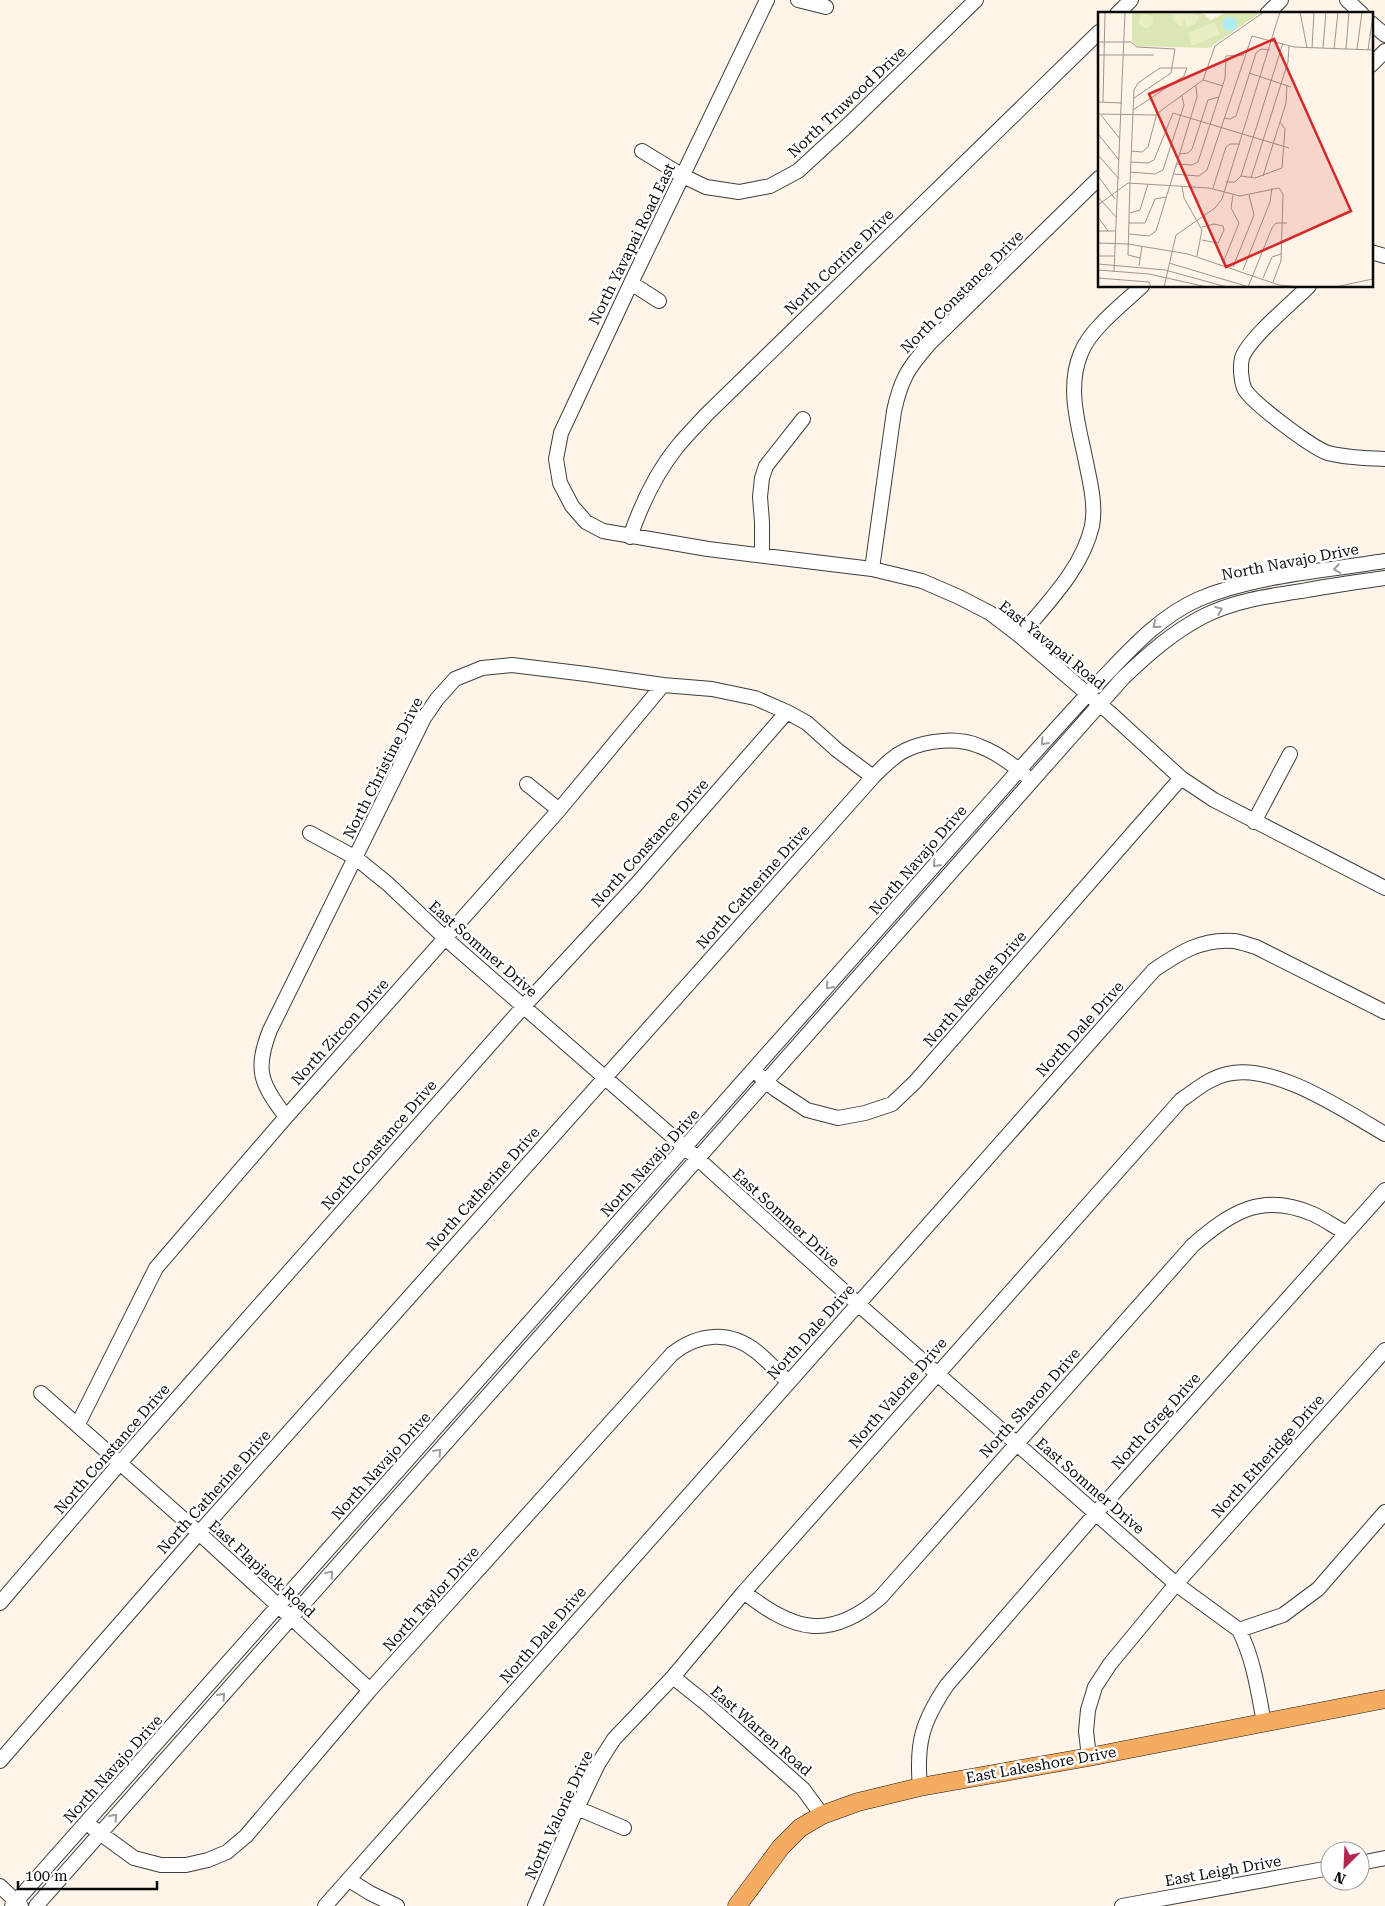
<svg xmlns="http://www.w3.org/2000/svg" width="1385" height="1906" font-family="'Roboto Serif',serif">
<style>
.lines{fill:none;stroke-linecap:round;stroke-linejoin:round}
.minor-casing{stroke:#3d3d3d;stroke-width:16}
.major-casing{stroke:#1b1b1b;stroke-width:19}
.minor{stroke:#fff;stroke-width:14}
.major{stroke:#f4ac61;stroke-width:18}
.oneway{stroke:#9d9d9d}
.labels{text-anchor:middle;stroke-width:5;stroke-linejoin:round;paint-order:stroke}
.street-label{font-size:15px;fill:#0a0a0a;stroke:#fff}
.inset-road{fill:none;stroke:#9c968f;stroke-width:1}
.view{fill:#d62828;fill-opacity:0.15;stroke:#d62828;stroke-width:2.5}
.inset-edge{fill:none;stroke:#0a0a0a;stroke-width:2.5}
</style>
<rect width="100%" height="100%" fill="#fef4e7"/>
<g class="lines">
<g class="minor-casing">
<path id="minor" d="M767 0 631 283 561 433 556 459 560 483 572 506 586 522 603 531 708 549 872 569 922 581 959 597 990 613 1020 636 1110 713 1181 778 1214 800 1385 888
M798 0 826 7
M1347 0 1362 14
M1117 14 1131 0
M1267 14 1281 0
M1371 23 1385 35
M1371 65 1385 51
M642 151 683 176 706 187 739 192 770 186 798 171 848 125 976 0
M1371 252 1385 256
M631 283 659 301
M1309 286C1293 302 1248 339 1242 358 1240 367 1241 380 1244 388 1249 401 1314 449 1328 453 1347 458 1366 458 1385 459
M630 537C641 505 656 473 677 447 686 436 696 426 706 415L1099 32
M762 555V522L760 497 762 478 766 466 803 419
M872 569 894 411C901 379 908 368 930 343L1099 178
M1020 636C1048 602 1082 569 1092 526 1096 505 1090 482 1086 462 1079 427 1066 388 1081 353 1090 329 1123 304 1142 286
M527 784 559 810
M1254 822 1290 754
M310 833 356 858 388 884 445 938 697 1158 858 1304 1176 1584 1239 1630 1283 1615 1318 1589 1385 1512
M760 1076 775 1089 807 1110 838 1118 865 1113 892 1104 915 1082 1181 778
M286 1117C261 1083 254 1071 270 1030L424 718 437 699 455 679 482 668 512 665 586 674 663 685 712 689 755 698 787 712 807 723 837 750 873 777
M41 1393 199 1533 370 1690
M78 1424 156 1268 286 1117 559 810 663 685
M744 1592C793 1631 829 1641 880 1598L1193 1245C1231 1212 1262 1192 1313 1214 1324 1219 1335 1227 1346 1233
M0 1603 120 1463 524 1006 635 886 787 712
M1239 1630C1254 1660 1258 1691 1264 1723
M673 1677 708 1705 803 1789 822 1815
M1089 1757 1086 1731 1088 1710 1095 1687 1110 1664 1176 1584 1385 1350
M0 1761 199 1533 873 777C883 767 893 756 906 750 927 740 958 737 979 746 996 752 1012 764 1025 775
M920 1787C916 1743 922 1722 947 1685L1096 1513 1385 1190
M577 1808 624 1828
M93 1828 134 1858 161 1865H186L208 1860 227 1852 246 1836 370 1690 672 1354C698 1333 730 1330 757 1352 768 1361 778 1372 788 1382
M1360 1863 1385 1858
M349 1880 370 1893 397 1906
M0 1886 21 1906
M12 1906 1019 770C1045 741 1071 712 1098 683 1129 651 1158 617 1199 599 1255 575 1325 571 1385 561
M36 1906 1123 678C1148 654 1172 633 1202 617 1233 601 1268 596 1302 591 1329 586 1357 582 1385 578
M325 1906 1154 970C1179 953 1202 938 1234 941 1241 942 1249 945 1256 947L1385 1012
M535 1906 577 1808 598 1764 614 1739 673 1677 744 1592 1181 1100C1196 1090 1209 1078 1227 1074 1274 1062 1345 1111 1385 1134
M1122 1906 1330 1868"/>
</g>
<g class="major-casing">
<path id="major" d="M737 1906 781 1847 800 1828 822 1815 858 1802 920 1787 1089 1757 1385 1699"/>
</g>
<use href="#minor" class="minor"/>
<use href="#major" class="major"/>
</g>
<defs><path id="oneway-chevron" d="M-2-3.5L2.5 0L-2 3.5" fill="none" stroke-width="1.6" stroke-linecap="round" stroke-linejoin="round" transform="scale(1.25)"/></defs>
<g class="oneway">
<use href="#oneway-chevron" transform="translate(1337 569) rotate(171)"/>
<use href="#oneway-chevron" transform="translate(1219 610) rotate(-22)"/>
<use href="#oneway-chevron" transform="translate(1156 625) rotate(140)"/>
<use href="#oneway-chevron" transform="translate(1044 742) rotate(132)"/>
<use href="#oneway-chevron" transform="translate(936 864) rotate(132)"/>
<use href="#oneway-chevron" transform="translate(829 986) rotate(131)"/>
<use href="#oneway-chevron" transform="translate(438 1452) rotate(-49)"/>
<use href="#oneway-chevron" transform="translate(330 1574) rotate(-49)"/>
<use href="#oneway-chevron" transform="translate(222 1696) rotate(-48)"/>
<use href="#oneway-chevron" transform="translate(114 1817) rotate(-48)"/>
</g>
<g class="labels">
<g class="street-label">
<text transform="translate(847 102) rotate(-43)" y="5">North Truwood Drive</text>
<text transform="translate(632 244) rotate(-64)" y="5">North Yavapai Road East</text>
<text transform="translate(839 262) rotate(-44)" y="5">North Corrine Drive</text>
<text transform="translate(962 292) rotate(-45)" y="5">North Constance Drive</text>
<text transform="translate(1290 562) rotate(-11)" y="5">North Navajo Drive</text>
<text transform="translate(1052 645) rotate(39)" y="5">East Yavapai Road</text>
<text transform="translate(383 768) rotate(-63)" y="5">North Christine Drive</text>
<text transform="translate(650 843) rotate(-48)" y="5">North Constance Drive</text>
<text transform="translate(918 860) rotate(-49)" y="5">North Navajo Drive</text>
<text transform="translate(753 887) rotate(-48)" y="5">North Catherine Drive</text>
<text transform="translate(483 949) rotate(41)" y="5">East Sommer Drive</text>
<text transform="translate(975 989) rotate(-49)" y="5">North Needles Drive</text>
<text transform="translate(1080 1029) rotate(-48)" y="5">North Dale Drive</text>
<text transform="translate(340 1032) rotate(-48)" y="5">North Zircon Drive</text>
<text transform="translate(379 1145) rotate(-49)" y="5">North Constance Drive</text>
<text transform="translate(650 1163) rotate(-48)" y="5">North Navajo Drive</text>
<text transform="translate(483 1189) rotate(-48)" y="5">North Catherine Drive</text>
<text transform="translate(786 1218) rotate(42)" y="5">East Sommer Drive</text>
<text transform="translate(811 1332) rotate(-48)" y="5">North Dale Drive</text>
<text transform="translate(898 1393) rotate(-49)" y="5">North Valorie Drive</text>
<text transform="translate(1030 1403) rotate(-48)" y="5">North Sharon Drive</text>
<text transform="translate(1156 1421) rotate(-48)" y="5">North Greg Drive</text>
<text transform="translate(112 1449) rotate(-49)" y="5">North Constance Drive</text>
<text transform="translate(1268 1456) rotate(-48)" y="5">North Etheridge Drive</text>
<text transform="translate(381 1466) rotate(-48)" y="5">North Navajo Drive</text>
<text transform="translate(1090 1486) rotate(41)" y="5">East Sommer Drive</text>
<text transform="translate(214 1492) rotate(-48)" y="5">North Catherine Drive</text>
<text transform="translate(262 1569) rotate(42)" y="5">East Flapjack Road</text>
<text transform="translate(431 1599) rotate(-48)" y="5">North Taylor Drive</text>
<text transform="translate(543 1635) rotate(-49)" y="5">North Dale Drive</text>
<text transform="translate(761 1731) rotate(41)" y="5">East Warren Road</text>
<text transform="translate(1041 1765) rotate(-10)" y="5">East Lakeshore Drive</text>
<text transform="translate(113 1769) rotate(-48)" y="5">North Navajo Drive</text>
<text transform="translate(559 1815) rotate(-65)" y="5">North Valorie Drive</text>
<text transform="translate(1223 1871) rotate(-10)" y="5">East Leigh Drive</text>
</g>
</g>
<g transform="translate(1098 12)">
<rect width="275" height="275" fill="#fef4e7"/>
<path d="M34 0H103L113 8 128 0H163L111 36 39 34 34 29Z" fill="#dae6b3"/>
<path d="M74 1 101 3V5L97 13 87 15V5L84 15 76 10ZM41 9a7 7 0 1 1 14 0a7 7 0 1 1-14 0ZM116 10 122 22 94 34 90 21Z" fill="#eaeec5"/>
<path d="M125 12a7 7 0 1 1 14 0a7 7 0 1 1-14 0Z" fill="#aeebf3"/>
<path class="inset-road" d="M202 0 209 36M0 30H33L39 35 77 37 73 61 36 86M214 36 216 0M225 36 228 0M236 37 240 0M248 37 251 0M259 37 264 0M270 38 275 3M0 43H56M151 61 193 75M105 68 125 74M0 90 24 91M5 90 7 0M35 98 86 64 89 56H62L40 71 36 78 32 170 30 243 42 246M0 102 57 103 105 68 117 34 166 0M3 103 22 127M126 106 132 107 138 104 158 41 163 37 172 38M0 122 21 148M33 139 44 140 50 135 59 101M81 142 90 141 94 137 110 88 121 85M0 143 21 167M33 150 50 151 56 148 75 101 191 136M78 152 94 153 100 150 127 66 128 44 146 43M32 160 57 162 65 158 86 93 84 84M75 162 101 164 109 158 154 24 196 35 275 38M0 164 17 187M143 164 157 166 184 156 187 117 182 110M165 164 188 91 189 73M153 166 190 50 191 34M128 170H137L143 164 185 31M84 174 86 186 104 218 99 244M115 176 128 135 132 132H142M0 185 19 206M0 193 30 171 111 176 142 184 181 176 185 182 183 249 175 270M32 201 42 198 50 172M0 205 10 219M31 211H47L57 187 68 185M104 215 116 212 125 214 126 218 120 231 104 228M0 219H18M31 222 51 224 58 219 99 85 98 74M0 231 30 232 90 242 181 273 204 275M0 244H17M71 251 151 275M125 251 141 211 133 196 135 183M0 252 67 258 129 275M41 254 44 234M135 255 156 203 151 183M0 258 51 262 109 275M145 258 172 190 174 176M16 260 27 0M0 266 51 270 53 275M165 266 174 245 183 242M66 275 78 223 117 196 124 187 182 0M150 275 174 216 178 211H189M237 275 275 267"/>
<path class="view" d="M176 27 253 199 128 255 51 82Z"/>
<rect width="275" height="275" class="inset-edge"/>
</g>
<g transform="translate(1345 1866) rotate(204)"><circle r="24" fill="#ffffff" stroke="#9d9d9d"/>
<path d="M0-4L9 19L0 12L-9 19Z" fill="#b32851"/>
<text y="-8" font-size="14" font-weight="bold" text-anchor="middle" fill="#0a0a0a">N</text>
</g>
<path d="M18 1881v8h139v-8" fill="none" stroke="#0a0a0a" stroke-width="2.5"/>
<text x="25" y="1881" font-size="15" fill="#0a0a0a" stroke="#ffffff" stroke-width="4" paint-order="stroke">100 m</text>
</svg>
